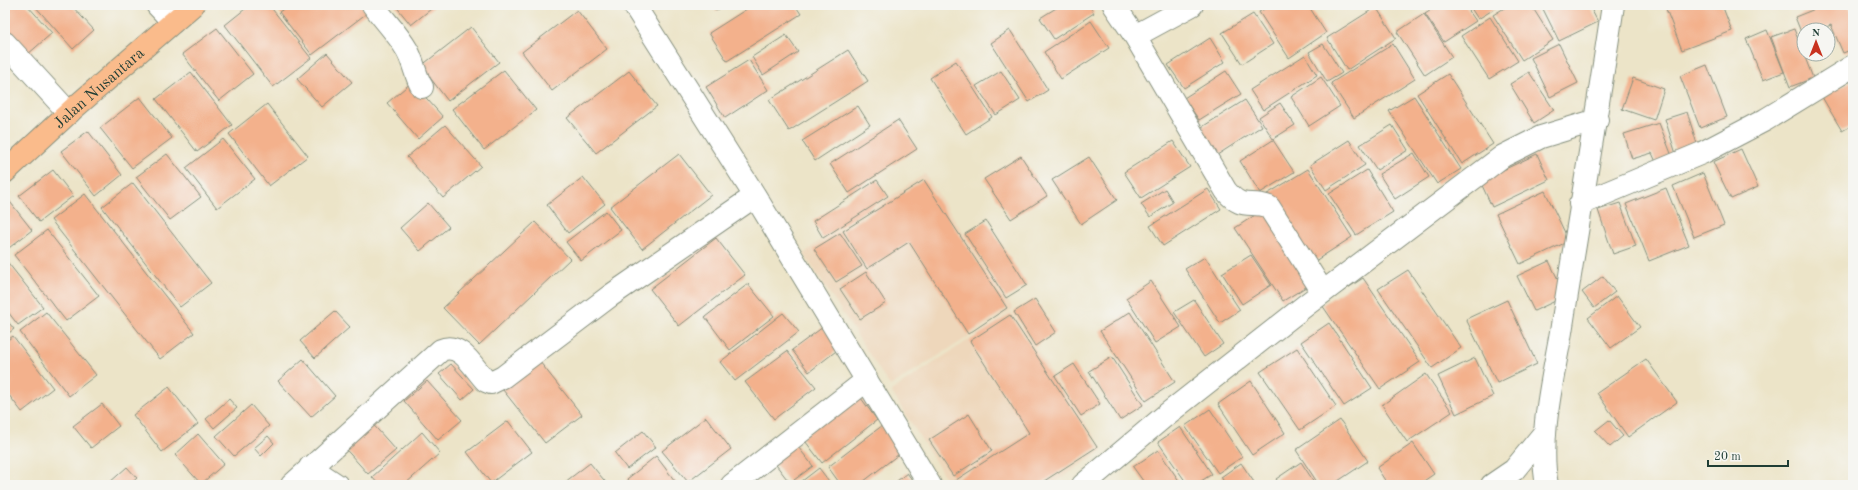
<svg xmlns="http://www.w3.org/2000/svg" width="1858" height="490" font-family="'Old Standard TT',serif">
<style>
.built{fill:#eed7bb}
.building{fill:#f3b18c}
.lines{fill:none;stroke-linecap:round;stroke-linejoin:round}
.street-casing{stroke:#86907e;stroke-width:24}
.highway-casing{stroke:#86907e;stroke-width:24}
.street{stroke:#fff;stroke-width:22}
.highway{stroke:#fabb8b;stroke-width:22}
.labels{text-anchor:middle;stroke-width:3;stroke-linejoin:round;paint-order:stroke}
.street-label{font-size:16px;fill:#1f3d34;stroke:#f6f6f2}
</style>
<rect width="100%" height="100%" fill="#f6f6f2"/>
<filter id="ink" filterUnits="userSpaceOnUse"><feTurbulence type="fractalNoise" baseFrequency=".025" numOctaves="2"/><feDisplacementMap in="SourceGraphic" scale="8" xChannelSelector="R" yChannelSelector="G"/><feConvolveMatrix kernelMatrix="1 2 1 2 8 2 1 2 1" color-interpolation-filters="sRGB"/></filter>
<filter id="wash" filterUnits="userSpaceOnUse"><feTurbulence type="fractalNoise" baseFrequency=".012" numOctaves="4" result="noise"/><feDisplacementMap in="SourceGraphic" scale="16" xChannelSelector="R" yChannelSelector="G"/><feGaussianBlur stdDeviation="0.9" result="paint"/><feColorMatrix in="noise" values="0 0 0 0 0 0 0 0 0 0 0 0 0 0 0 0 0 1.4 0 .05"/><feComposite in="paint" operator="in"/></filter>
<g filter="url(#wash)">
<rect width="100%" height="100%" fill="#ece4c8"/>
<path class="built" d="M925 174 1013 309 890 386 804 254 813 246Z
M1011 312 1103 450 1051 485H950L891 391Z"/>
<g id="blocks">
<path class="building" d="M5 5H27L52 33 27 55 5 30Z
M34 5H71L94 30 73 49Z
M250 5H269L311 58 273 87 225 25Z
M289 5H361L367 13 312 55 279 12Z
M395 5H436L411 25Z
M712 5H725L716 11Z
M753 5H795L801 14 727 61 709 33Z
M1061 5H1089L1094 13 1054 39 1040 18Z
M1271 5H1308L1326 33 1289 58 1259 12Z
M1439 5H1465L1476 21 1444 42 1425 14Z
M1469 5H1501L1478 19Z
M1509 5H1531L1553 40 1522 60 1493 15Z
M1541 5H1589L1598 22 1559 41Z
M1675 5H1722L1732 31 1682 50 1666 9Z
M1825 5H1849L1853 15V49L1843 53 1831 25 1819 30H1804L1803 37 1795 17Z
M1376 7 1396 38 1347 70 1327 38Z
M577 10 607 49 552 91 522 52Z
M1253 14 1273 44 1242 64 1222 33Z
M1424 14 1452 57 1425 75 1397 32Z
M1490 17 1518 61 1489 79 1461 36Z
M1091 21 1109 48 1061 79 1044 52Z
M471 27 499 62 448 101 421 66Z
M217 28 253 74 219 101 182 54Z
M1794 29 1813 78 1790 87 1771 37Z
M1010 30 1048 90 1029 102 991 43Z
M1767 30 1784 72 1763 80 1746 39Z
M786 35 798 52 763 75 752 57Z
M1210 38 1225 62 1184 88 1168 65Z
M1323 44 1342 73 1327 82 1309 52Z
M1393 44 1415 79 1354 118 1331 83Z
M1559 44 1578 83 1550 97 1531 58Z
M848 50 868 81 789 131 769 100Z
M327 53 352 82 322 107 297 79Z
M1305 55 1317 75 1263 110 1250 90Z
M749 60 768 90 725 118 706 87Z
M956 61 992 117 966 134 930 78Z
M1707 65 1727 117 1700 128 1680 76Z
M504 70 536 110 484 150 452 109Z
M629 71 657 106 596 153 567 118Z
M1001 71 1020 100 996 115 976 86Z
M1226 71 1241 94 1199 120 1184 98Z
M191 72 232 125 197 152 156 99Z
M1529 72 1554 110 1534 123 1510 84Z
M1448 74 1493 144 1462 164 1417 94Z
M1321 77 1340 106 1309 126 1291 97Z
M1633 78 1664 89 1654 120 1622 109Z
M1853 80V125L1842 131 1822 97Z
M412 82 443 117 418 139 387 103Z
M1414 96 1461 169 1437 184 1389 111Z
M140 97 172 138 132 168 100 128Z
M1245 100 1262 126 1211 159 1194 132Z
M1280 103 1295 125 1273 139 1259 117Z
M267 104 308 156 269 186 229 134Z
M858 106 870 125 815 161 802 141Z
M1687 112 1698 147 1676 154 1665 119Z
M898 120 917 149 849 193 830 164Z
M1659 123 1672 156 1656 162 1652 153 1632 159 1624 134Z
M445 125 481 166 443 198 407 157Z
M1392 125 1408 150 1377 170 1360 145Z
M88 131 122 175 96 196 61 151Z
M223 139 255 179 217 208 186 168Z
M1273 140 1294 172 1260 193 1240 161Z
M1349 140 1365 165 1326 190 1310 165Z
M1173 141 1190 167 1141 198 1124 172Z
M1741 149 1758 187 1731 199 1713 162Z
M1414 153 1429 177 1395 199 1379 174Z
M167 154 201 197 170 220 136 177Z
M679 154 711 195 642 249 610 207Z
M1537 154 1549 180 1492 207 1480 181Z
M1021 156 1047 196 1011 219 984 179Z
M1089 157 1117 200 1081 224 1052 180Z
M1308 169 1352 237 1309 265 1264 196Z
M53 170 73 196 39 222 19 196Z
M1367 170 1393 212 1356 235 1329 194Z
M1703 173 1724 225 1694 237 1673 186Z
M583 177 605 204 568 233 547 205Z
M877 180 888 196 823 238 813 221Z
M924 180 1007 308 968 334 909 242 867 269 843 231Z
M133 183 211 283 180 307 102 207Z
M1666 188 1689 245 1649 261 1626 204Z
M1165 189 1173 202 1150 217 1141 204Z
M1208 189 1221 209 1163 246 1150 226Z
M1545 191 1569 241 1520 264 1496 214Z
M85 194 194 333 160 359 51 220Z
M7 198 32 230 5 251V199Z
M428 203 449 227 420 251 400 228Z
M1620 203 1636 246 1613 254 1598 210Z
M1266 208 1314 282 1283 301 1235 228Z
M606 211 621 230 581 261 566 242Z
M986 221 1027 285 1006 298 965 234Z
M535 222 570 259 479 345 443 308Z
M47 230 99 296 66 321 14 255Z
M840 233 862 266 836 282 814 249Z
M716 238 745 275 679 326 650 289Z
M1251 255 1271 285 1242 304 1222 273Z
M1205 257 1240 310 1220 323 1185 269Z
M5 259 43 307 18 325 5 308Z
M1549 261 1566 296 1534 311 1517 276Z
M1408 270 1461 348 1432 368 1378 289Z
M866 272 886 303 860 319 840 289Z
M1603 276 1615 292 1594 308 1582 292Z
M1363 278 1420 362 1380 389 1322 305Z
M1151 281 1181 327 1155 343 1126 298Z
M748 284 774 316 730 350 705 317Z
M1617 296 1640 327 1611 348 1588 318Z
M1035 299 1056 332 1035 346 1014 312Z
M1194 300 1223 344 1204 357 1174 312Z
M1507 300 1537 364 1497 383 1466 319Z
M335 311 350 327 315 358 300 341Z
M46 312 96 375 69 396 20 332Z
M1130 312 1175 382 1146 401 1100 331Z
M783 313 799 332 735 381 720 362Z
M1010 315 1097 447 1038 485H955L953 482 1029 433 970 341Z
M5 318 14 329 5 336Z
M1329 323 1372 388 1344 406 1301 342Z
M823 327 840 348 809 372 792 350Z
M13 336 53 388 22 412 5 390V342Z
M1297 348 1336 406 1300 430 1260 372Z
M787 351 816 387 774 419 745 382Z
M536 357 582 415 545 443 499 385Z
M1112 357 1143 405 1120 420 1089 371Z
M1475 358 1493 396 1456 414 1438 376Z
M303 359 335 396 311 417 278 381Z
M1646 359 1677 402 1628 437 1597 393Z
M451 364 474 389 462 400 439 374Z
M1074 364 1100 404 1081 416 1055 376Z
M1426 374 1452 412 1407 442 1382 405Z
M427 381 462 420 438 440 404 401Z
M1251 381 1285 433 1252 455 1218 404Z
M169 387 198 424 162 452 133 415Z
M858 394 877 420 822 463 802 437Z
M229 399 237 408 214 428 206 419Z
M102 404 119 426 91 448 73 426Z
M251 405 269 426 234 456 216 436Z
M1210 409 1242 457 1218 473 1185 426Z
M969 414 992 451 953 476 929 440Z
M706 417 731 449 688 482 662 451Z
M369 420 396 450 368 474 341 444Z
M1340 420 1368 461 1332 485H1319L1296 450Z
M1609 420 1623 436 1610 447 1595 431Z
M508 421 532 452 491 483 467 452Z
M883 425 903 451 859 485H841L828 467Z
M1180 427 1212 474 1195 485H1188L1158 442Z
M643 431 656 447 627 469 615 453Z
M422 432 440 453 404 485H379L372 477Z
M198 434 224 464 201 484 175 455Z
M268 436 274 443 261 456 254 448Z
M795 443 813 466 790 483 773 461Z
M1413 443 1434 474 1418 485H1388L1377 468Z
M1158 450 1182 485H1146L1133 467Z
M656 456 678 485H631L627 479Z
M1301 462 1316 485H1280L1276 479Z
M590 463 608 485H561Z
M1241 463 1256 485H1226L1221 477Z
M127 467 137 478 129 485H111L109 483Z
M819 468 832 485H797Z
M907 473 916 485H892Z"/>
</g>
</g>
<g filter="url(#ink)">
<use href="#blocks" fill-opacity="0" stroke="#86907e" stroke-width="1"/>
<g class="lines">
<g class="street-casing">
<path id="street" d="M157 5 173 22
M373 5C384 20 398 34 407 50 414 62 415 76 422 87
M634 5 755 196 930 485
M1114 5 1135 36
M1192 5 1135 36 1226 191C1244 212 1250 199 1269 207L1323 292
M5 43 69 113
M1580 204 1702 153 1765 120 1853 66
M310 467 337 485
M292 485 441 350C461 341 474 369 486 381L491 383 503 377 610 296 755 196
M732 485 867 380
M1083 485 1166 415 1306 305 1503 156 1541 137 1597 120
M1492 485 1514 470 1545 432
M1547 485C1538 439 1553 378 1561 332 1578 223 1597 114 1613 5"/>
</g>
<g class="highway-casing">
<g id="highway">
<path id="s1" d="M5 172 73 109 193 5"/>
</g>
</g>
<use href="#street" class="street"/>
<use href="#highway" class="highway"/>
</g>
</g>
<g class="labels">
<g class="street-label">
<text dy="6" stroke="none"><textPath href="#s1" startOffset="126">Jalan Nusantara</textPath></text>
</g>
</g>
<rect width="1858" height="490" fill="none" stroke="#f6f6f2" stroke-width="20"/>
<g transform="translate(1816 42)"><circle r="19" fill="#f6f6f2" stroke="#a0aca6"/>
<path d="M0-3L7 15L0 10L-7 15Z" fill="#c8321e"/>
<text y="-6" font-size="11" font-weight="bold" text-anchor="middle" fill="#1f3d34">N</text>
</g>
<path d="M1708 460v6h80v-6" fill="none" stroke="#1f3d34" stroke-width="2"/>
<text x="1714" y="460" font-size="12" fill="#1f3d34" stroke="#f6f6f2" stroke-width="3" paint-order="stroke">20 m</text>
</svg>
